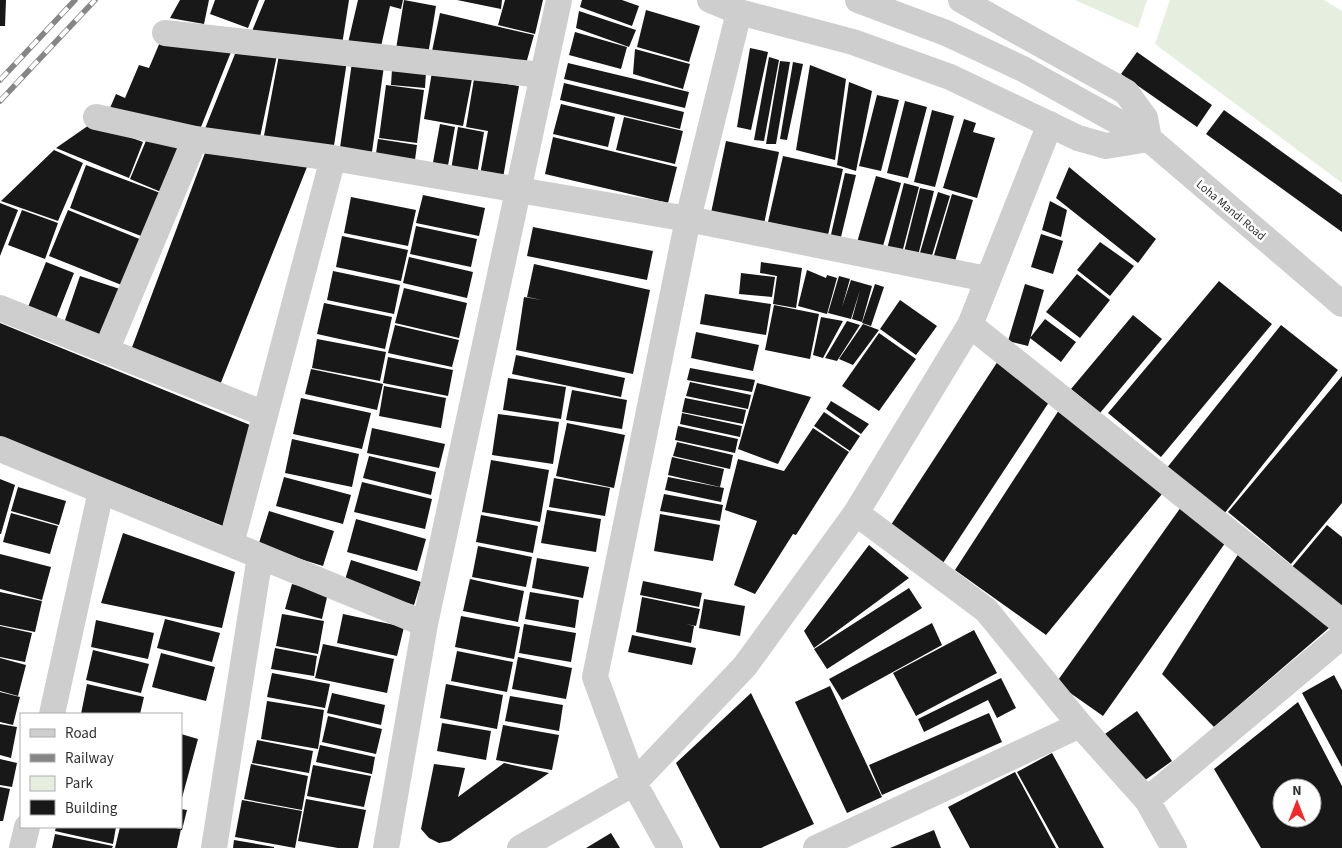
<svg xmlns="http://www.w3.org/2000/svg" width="1342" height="848" font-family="'Source Sans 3',sans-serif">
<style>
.green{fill:#e6efdf}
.building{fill:#181818;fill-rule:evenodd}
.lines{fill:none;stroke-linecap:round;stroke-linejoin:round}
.minor{stroke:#cecece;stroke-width:26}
.rail-casing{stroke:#868686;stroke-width:5.5}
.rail{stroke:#fff;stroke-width:4;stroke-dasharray:11;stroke-linecap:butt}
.labels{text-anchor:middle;stroke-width:5;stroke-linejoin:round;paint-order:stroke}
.street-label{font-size:12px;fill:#313131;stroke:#fff}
</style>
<rect width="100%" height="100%" fill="#fff"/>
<path class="green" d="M1075 0H1147L1138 28Z
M1170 0H1324L1342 11V183L1155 44Z"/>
<path class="building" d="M0 0H6L5 26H0Z
M180 0H209L204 24 170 18Z
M215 0H259L248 28 210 14Z
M265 0H349L342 45 252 31Z
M358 0H403L401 9 390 6 380 51 348 43Z
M404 0 436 6 428 55 396 49Z
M457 0H502L501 9Z
M505 0H543L535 34 498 25Z
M582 0H622L639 6 632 26 580 7Z
M646 10 700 26 689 62 637 47Z
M579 11 636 30 629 47 576 28Z
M440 13 534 35 524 71 431 56Z
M575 32 627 47 621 69 569 55Z
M160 42 231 52 199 132 107 115 116 94 125 98 139 65 149 68Z
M750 48 768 52 751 130 737 127Z
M237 49 277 55 259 142 202 136Z
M635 49 690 64 683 89 633 74Z
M1137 52 1212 105 1197 127 1121 74Z
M279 55 347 61 333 152 263 141Z
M769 57 779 60 764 141 754 140Z
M780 61 790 62 776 144H766Z
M352 62 384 66 371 159 339 155Z
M793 62 803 64 787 140 780 139Z
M568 63 689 92 685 108 564 79Z
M810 65 846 79 835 160 796 150Z
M392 69 426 72 425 88 391 85Z
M432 72 472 79 463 126 424 119Z
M474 79 519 86 503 178 480 175 488 131 466 127Z
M849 82 872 91 856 171 837 165Z
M564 83 684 112 680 129 560 100Z
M386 85 424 90 417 143 379 138Z
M877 95 899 100 881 171 859 166Z
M905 101 927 107 908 178 887 173Z
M561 104 615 117 608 147 553 134Z
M932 110 954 116 935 187 914 182Z
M1224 110 1342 195V232L1206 134Z
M624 117 683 131 675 164 616 150Z
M964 119 976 123 973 132 995 138 977 198 943 188Z
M92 123 143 142 129 178 56 148Z
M440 124 455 127 447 171 432 168Z
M458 127 484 132 477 175 451 170Z
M148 136 179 148 161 192 130 179Z
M553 137 677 167 668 203 545 174Z
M378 139 417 145 414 167 375 161Z
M726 141 779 152 764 224 711 213Z
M54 150 83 163 58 221 1 201Z
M205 153 307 167 220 385 131 350Z
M783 156 843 169 828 235 768 222Z
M86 165 163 194 146 238 70 208Z
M1069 167 1156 239 1138 263 1056 198Z
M845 173 856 175 840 241 830 239Z
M876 176 901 183 881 253 856 246Z
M904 183 919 187 901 257 886 253Z
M920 188 934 191 917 260 903 256Z
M938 192 950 196 931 259 919 256Z
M952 194 973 200 953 268 932 262Z
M423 195 485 208 479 236 416 223Z
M351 197 416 210 408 246 344 233Z
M1050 201 1067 210 1061 237 1042 230Z
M0 203 18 210 0 256Z
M22 210 58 223 45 259 8 245Z
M68 210 142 240 124 286 49 256Z
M416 226 477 239 471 267 410 254Z
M533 227 653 251 647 280 527 256Z
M1041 234 1063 241 1053 274 1031 267Z
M342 236 408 250 401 281 336 267Z
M1100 242 1134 266 1110 296 1077 270Z
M409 257 473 272 467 298 403 283Z
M46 262 74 273 54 324 26 312Z
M761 262 802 268 796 308 773 304 777 276 760 273Z
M534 264 650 290 633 374 516 350 524 297 542 300 527 297Z
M807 270 826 278 827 275 837 278 827 314 798 306Z
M333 271 400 285 394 314 327 300Z
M741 273 775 277 772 297 739 294Z
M1077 274 1110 300 1080 338 1046 312Z
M80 276 123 290 107 340 63 326Z
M839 276 850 279 842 307 851 280 872 286 862 322 852 319 860 290 851 319 828 313Z
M1219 281 1272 324 1161 457 1108 413Z
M875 284 884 287 871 326 862 323Z
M1025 284 1044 290 1028 346 1008 341Z
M404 288 467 303 459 338 395 323Z
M705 294 771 304 766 335 700 324Z
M900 300 937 326 916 355 880 329Z
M324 303 392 317 385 349 317 334Z
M774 305 819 314 810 359 765 350Z
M1133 315 1162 339 1100 413 1071 389Z
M821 317 843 321 823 358 813 355Z
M1045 319 1076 342 1061 362 1030 338Z
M847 321 860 325 837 361 825 358Z
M0 323 250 425 223 526 0 437Z
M863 324 879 330 853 365 839 359Z
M395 325 459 340 452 367 388 353Z
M1281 325 1338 370 1224 514 1166 469Z
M696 332 759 345 753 371 691 358Z
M879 333 916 359 879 411 842 386Z
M317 339 386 352 380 381 312 368Z
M516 355 625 378 621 397 512 374Z
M388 357 453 370 448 396 383 383Z
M998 361 1053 396 943 563 889 528Z
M690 368 755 380 752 392 687 380Z
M311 369 383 384 377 410 305 394Z
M1342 376V503L1291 564 1228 512Z
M508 378 566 387 561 419 503 410Z
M690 382 751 395 748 409 686 396Z
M757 383 811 397 778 464 738 449Z
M384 386 446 398 441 428 379 416Z
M572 390 627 400 622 429 566 420Z
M301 398 371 413 362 449 293 434Z
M685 398 746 410 743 424 682 412Z
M831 401 869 424 861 434 826 409Z
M1059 410 1162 494 1046 635 955 570Z
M824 412 860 436 850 451 814 426Z
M682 413 742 426 740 437 680 424Z
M498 414 559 422 553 464 492 455Z
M567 423 625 435 614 488 556 476Z
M678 426 738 439 735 453 675 440Z
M372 428 445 444 439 468 367 453Z
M813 428 849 452 796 535 793 534 755 594 734 585 757 521 725 510 738 459 784 471Z
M292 439 359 454 352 487 285 473Z
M677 442 733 455 730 469 673 456Z
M369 456 436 472 431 495 363 478Z
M672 457 724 469 720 487 668 475Z
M491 460 549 470 540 522 482 512Z
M284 477 351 495 343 524 276 506Z
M668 477 724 488 721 502 665 490Z
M554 478 610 488 605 516 549 507Z
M0 479 15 485 1 534H0Z
M362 482 432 499 425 529 354 512Z
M18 487 66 501 59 525 11 511Z
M664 494 723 505 720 521 660 511Z
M1181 507 1228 539 1103 716 1056 683Z
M547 510 601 519 596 552 541 543Z
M269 511 334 531 323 566 258 546Z
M11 513 58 526 50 554 3 542Z
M660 514 720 525 713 561 654 551Z
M481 515 538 526 533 553 476 542Z
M356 519 426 539 417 571 347 552Z
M1327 525 1342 537V608L1292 567Z
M123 533 235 572 222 628 101 603Z
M869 545 909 578 814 648 804 631Z
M478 546 532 557 526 587 472 577Z
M1239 553 1330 627 1214 727 1162 674Z
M0 554 51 567 42 600 0 589Z
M537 558 589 567 583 598 532 588Z
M351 560 421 582 414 605 344 583Z
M470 579 524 591 518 622 463 611Z
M643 581 702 593 699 607 640 595Z
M292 584 328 593 322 619 285 609Z
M909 588 922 608 827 669 814 649Z
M0 592 42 601 35 632 0 625Z
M530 592 579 600 575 628 525 619Z
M642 597 700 609 696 626 686 624 694 626 691 643 636 632Z
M704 599 745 606 740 636 699 628Z
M282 614 324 621 318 654 276 646Z
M343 614 404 627 397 656 337 643Z
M461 616 520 627 514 659 455 647Z
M165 619 220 633 212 662 157 648Z
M96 620 154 633 148 659 91 647Z
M932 623 942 645 842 700 829 679Z
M524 624 576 633 571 662 519 653Z
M0 626 32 633 25 662 0 657Z
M974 630 997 673 916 716 893 673Z
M632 635 696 648 692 665 628 652Z
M323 644 394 659 387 693 315 678Z
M275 648 317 656 314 676 271 669Z
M93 650 149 664 141 693 86 680Z
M457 651 513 662 507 692 451 681Z
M161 653 215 667 206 701 152 687Z
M518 657 572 668 566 699 512 689Z
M0 658 26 665 18 696 0 691Z
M272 673 330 684 325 708 267 697Z
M1334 675 1342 690V767L1302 693Z
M1001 678 1016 708 997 718 988 700 924 732 918 719Z
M87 684 144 697 140 714H81Z
M446 684 503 695 497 729 440 718Z
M830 686 882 797 847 813 795 702Z
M0 692 20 697 13 725 0 722Z
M332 693 385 705 381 725 327 713Z
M751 693 814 824 761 848H720L676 763Z
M510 696 563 705 559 731 505 721Z
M267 701 324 710 318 749 261 739Z
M1298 702 1342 786V848H1261L1214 769ZM1282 788H1312V818H1282Z
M1137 711 1172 761 1141 783 1105 734Z
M989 713 1002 742 882 795 869 765Z
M328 716 382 729 376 754 322 742Z
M442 723 491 731 486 760 437 751Z
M0 724 17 727 11 758 0 755Z
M503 725 559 735 552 770 496 760Z
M181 734 198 739 182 798H181Z
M257 740 313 751 309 773 252 763Z
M320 745 375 757 372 774 316 762Z
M1052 753 1104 848H1059L1017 772Z
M0 759 17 763 12 787 0 785Z
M504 763 549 773 450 841 439 843 429 838 421 829 434 764 465 768 458 797Z
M251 764 308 776 302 810 244 799Z
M313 765 371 776 364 807 307 796Z
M1015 772 1056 848H970L948 807Z
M0 787 10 789 3 821H0Z
M306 799 366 810 358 848H338L298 841Z
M242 800 302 811 295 848 235 837Z
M181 809 187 810 182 830H181Z
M56 827H116L113 844 55 831Z
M120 827H169L181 829 177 848H115Z
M934 830 941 848H890Z
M611 833 620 848H586Z
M55 834 113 846 112 848H52Z
M234 840 274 847V848H233Z"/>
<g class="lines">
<path class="minor" d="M710 0 739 12 853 42 950 77 1078 138 1106 146 1149 139 1145 118 1126 92 961 0
M858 0 946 33 1023 69 1149 139 1342 304
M165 33 542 75
M96 117 195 139 333 158 688 219 987 279
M0 308 265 414
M970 325 1342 622
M106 351 195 139
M0 449 425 624
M856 513 986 610 1080 725 1147 800 1174 848
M231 544 333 158
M52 714 101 491
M1147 800 1342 636
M22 848 27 827
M214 848 260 556
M386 848 425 624 559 0
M520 848 634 783 745 666 856 513 970 325 1050 124
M670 848 634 783 595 677 688 219 739 12
M816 848 1080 725"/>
<g class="rail-casing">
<path id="rail" d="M0 80 75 0
M0 101 95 0"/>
</g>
<use href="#rail" class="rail"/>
</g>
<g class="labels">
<g class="street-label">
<text transform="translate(1231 210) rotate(40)" y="4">Loha Mandi Road</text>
</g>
</g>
<rect x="20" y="713" width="162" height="115" fill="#ffffff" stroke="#adadad"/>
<rect x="30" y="729" width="25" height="8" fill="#cecece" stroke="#adadad"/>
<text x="65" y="738" font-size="15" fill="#313131">Road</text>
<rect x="30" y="754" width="25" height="8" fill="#868686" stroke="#adadad"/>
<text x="65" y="763" font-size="15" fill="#313131">Railway</text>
<rect x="30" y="776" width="25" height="15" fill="#e6efdf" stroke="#adadad"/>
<text x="65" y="788" font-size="15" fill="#313131">Park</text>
<rect x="30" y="800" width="25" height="15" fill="#181818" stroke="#adadad"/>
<text x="65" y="813" font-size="15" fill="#313131">Building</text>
<g transform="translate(1297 803)"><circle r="24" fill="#ffffff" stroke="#adadad"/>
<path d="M0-4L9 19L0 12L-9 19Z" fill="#f32829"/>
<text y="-8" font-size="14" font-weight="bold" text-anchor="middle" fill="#313131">N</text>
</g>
</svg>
